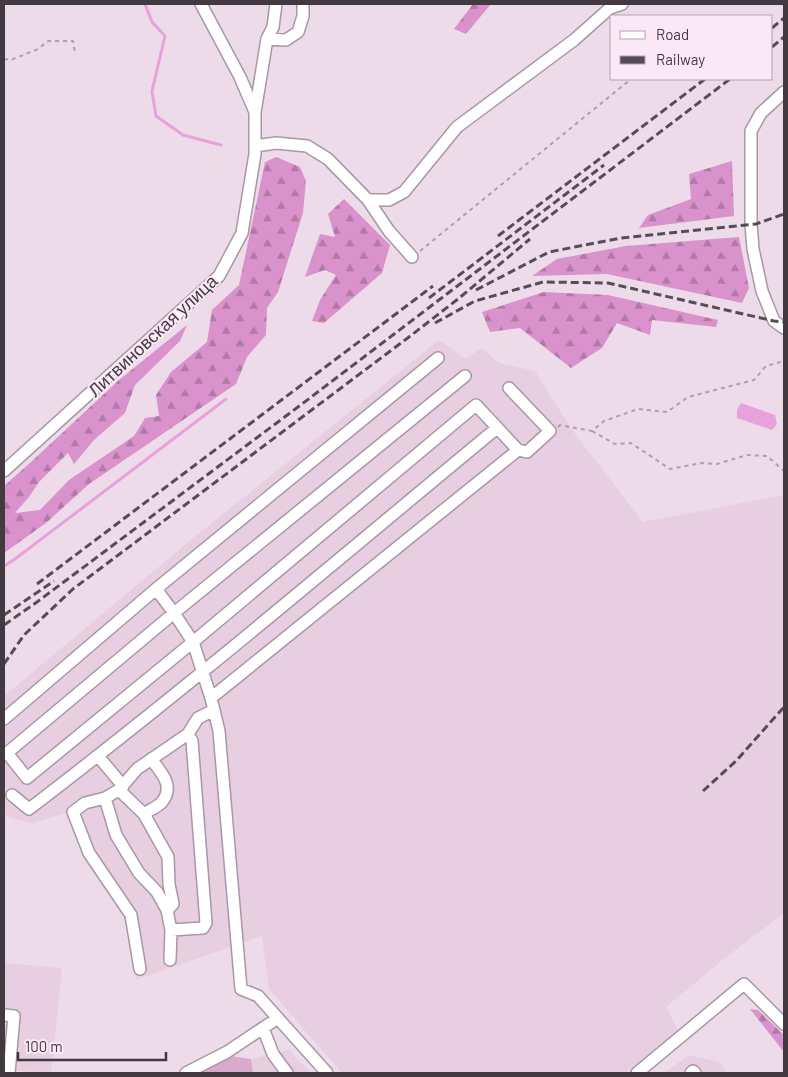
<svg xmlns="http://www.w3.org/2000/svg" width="788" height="1077" font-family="Barlow,sans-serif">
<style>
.built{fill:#e7cee1}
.green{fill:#d9a9ce}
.forest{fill:url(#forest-firs)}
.water{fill:#e9a1db}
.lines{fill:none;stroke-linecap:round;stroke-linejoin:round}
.stream{stroke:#e9a1db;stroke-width:3}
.minor-casing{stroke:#a897a4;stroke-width:14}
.path{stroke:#ae9faa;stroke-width:2;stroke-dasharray:4 4;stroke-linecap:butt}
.minor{stroke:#fff;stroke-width:11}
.rail{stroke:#564d54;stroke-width:3;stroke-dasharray:8 4;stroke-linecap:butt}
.labels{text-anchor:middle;stroke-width:4;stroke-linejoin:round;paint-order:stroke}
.street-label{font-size:18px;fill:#423a40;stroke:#fbe8f6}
</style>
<defs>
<pattern id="forest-firs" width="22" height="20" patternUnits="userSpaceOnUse" patternTransform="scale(1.25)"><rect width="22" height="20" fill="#d992cb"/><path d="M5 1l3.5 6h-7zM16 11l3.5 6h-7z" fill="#b278a6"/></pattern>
</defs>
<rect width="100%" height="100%" fill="#eedbe9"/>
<path class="built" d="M439 340 466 359 481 348 499 363 535 371 572 430 643 522 784 495V913L725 958 666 1007 678 1030 625 1073H342L269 989 262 936 136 980 129 909 66 813 32 823 9 818 4 812V696L192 539Z
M4 963 62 968 51 1073 4 1070Z
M289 1050 311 1073H253L251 1059Z
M689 1055 719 1062 727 1073H664Z"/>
<path class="green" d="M231 1056 251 1059 253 1073H200Z"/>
<path class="forest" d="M473 4H491L466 34 454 29Z
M276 157 300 167 306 181 303 213 278 292 267 308 266 335 247 357 236 384 89 484 46 523 4 553V486L31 462 119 380 187 325 180 341 135 385 125 413 94 440 74 464 68 453 39 482 29 497 15 513 40 510 69 480 134 436 145 418 159 416 156 395 171 372 207 342 212 310 239 285 265 162Z
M732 161 734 216 639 228 648 215 691 199 689 174Z
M344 199 390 245 382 273 324 323 312 321 320 300 336 275 325 270 305 277 320 234 335 237 328 214Z
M739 237 749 288 742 303 607 274 532 276 557 259 626 246Z
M544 292 608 295 718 320 716 327 652 320 650 335 617 323 602 348 571 368 520 328 490 332 482 312Z
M750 1009 758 1010 784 1035V1052Z"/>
<path class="water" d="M741 403 775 415 777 424 772 430 737 418V410Z"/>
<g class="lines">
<path class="stream" d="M145 4 152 22 165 36 152 91 156 116 183 135 221 145
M4 566 15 559 226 399"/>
<g class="minor-casing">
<path id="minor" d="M267 39 286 40 298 32 303 16V4
M784 92 761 113 751 131V224L753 249 762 291 774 321 784 328
M255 112 267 39 273 27 276 4
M255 146 276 143 307 146 328 159 368 200 389 231 412 257
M368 200H389L404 192 457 127 574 40 610 8 622 4
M509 388 550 431 527 452 518 450
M4 471 219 276 242 233 255 154V112L240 77 201 4
M156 589 174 613 193 642 211 698 219 731 241 989 258 996 327 1073
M211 698 518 450 476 405 193 642 27 778 7 753 174 613 465 376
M4 719 156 589 438 358
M98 756 123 786
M119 790 144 814 168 857 169 884 173 904 167 910
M12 795 29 809C189 687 342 556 497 428
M105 798 116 835 139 873 157 892 167 910 171 930 170 960
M144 814C149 810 158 807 162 802 175 786 161 772 151 759
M171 930 203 928 206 923 192 741 188 734
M140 969 131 915 89 853 73 812 85 803 105 798 119 790 137 769 188 734 198 718 214 710
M4 1015 14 1016 9 1073
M263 1028 273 1054 287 1073
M186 1073 227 1052 278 1018
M637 1073 744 984 784 1024
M691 1073 693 1071 695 1073"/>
</g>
<path class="path" d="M4 59 11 60 38 49 48 41H73L75 53
M420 251 631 79
M558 427 560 425 592 431 604 421 638 409 667 412 688 397 754 380 766 366 784 361
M592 431 615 444 631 443 670 469 702 463 717 464 747 455 767 456 784 471"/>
<use href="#minor" class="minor"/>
<path class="rail" d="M772 28 784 18
M772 47 784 37
M498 236 705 79
M476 290 549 252 621 238 756 224 784 214
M429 298 604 165
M435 323 475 301 543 282 608 283 774 321 784 322
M37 584 433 286
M4 615 54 581
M4 625 37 602 302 404 730 79
M4 664 24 635 73 589 409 337 458 299 530 239
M703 791 736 761 784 707"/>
</g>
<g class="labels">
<g class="street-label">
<text transform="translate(153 336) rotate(-43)" y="6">Литвиновская улица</text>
</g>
</g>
<rect width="788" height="1077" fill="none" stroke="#423a40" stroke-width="10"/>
<rect x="610" y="15" width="162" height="65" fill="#fbe8f6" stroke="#b1a2ad"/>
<rect x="620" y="31" width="25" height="8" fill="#ffffff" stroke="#b1a2ad"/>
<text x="656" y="40" font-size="15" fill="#423a40">Road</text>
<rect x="620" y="56" width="25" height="8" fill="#564d54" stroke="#b1a2ad"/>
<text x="656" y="65" font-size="15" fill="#423a40">Railway</text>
<path d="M18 1052v8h148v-8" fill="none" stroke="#423a40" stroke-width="2.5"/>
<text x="25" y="1052" font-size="15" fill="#423a40" stroke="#fbe8f6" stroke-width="4" paint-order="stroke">100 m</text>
</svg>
